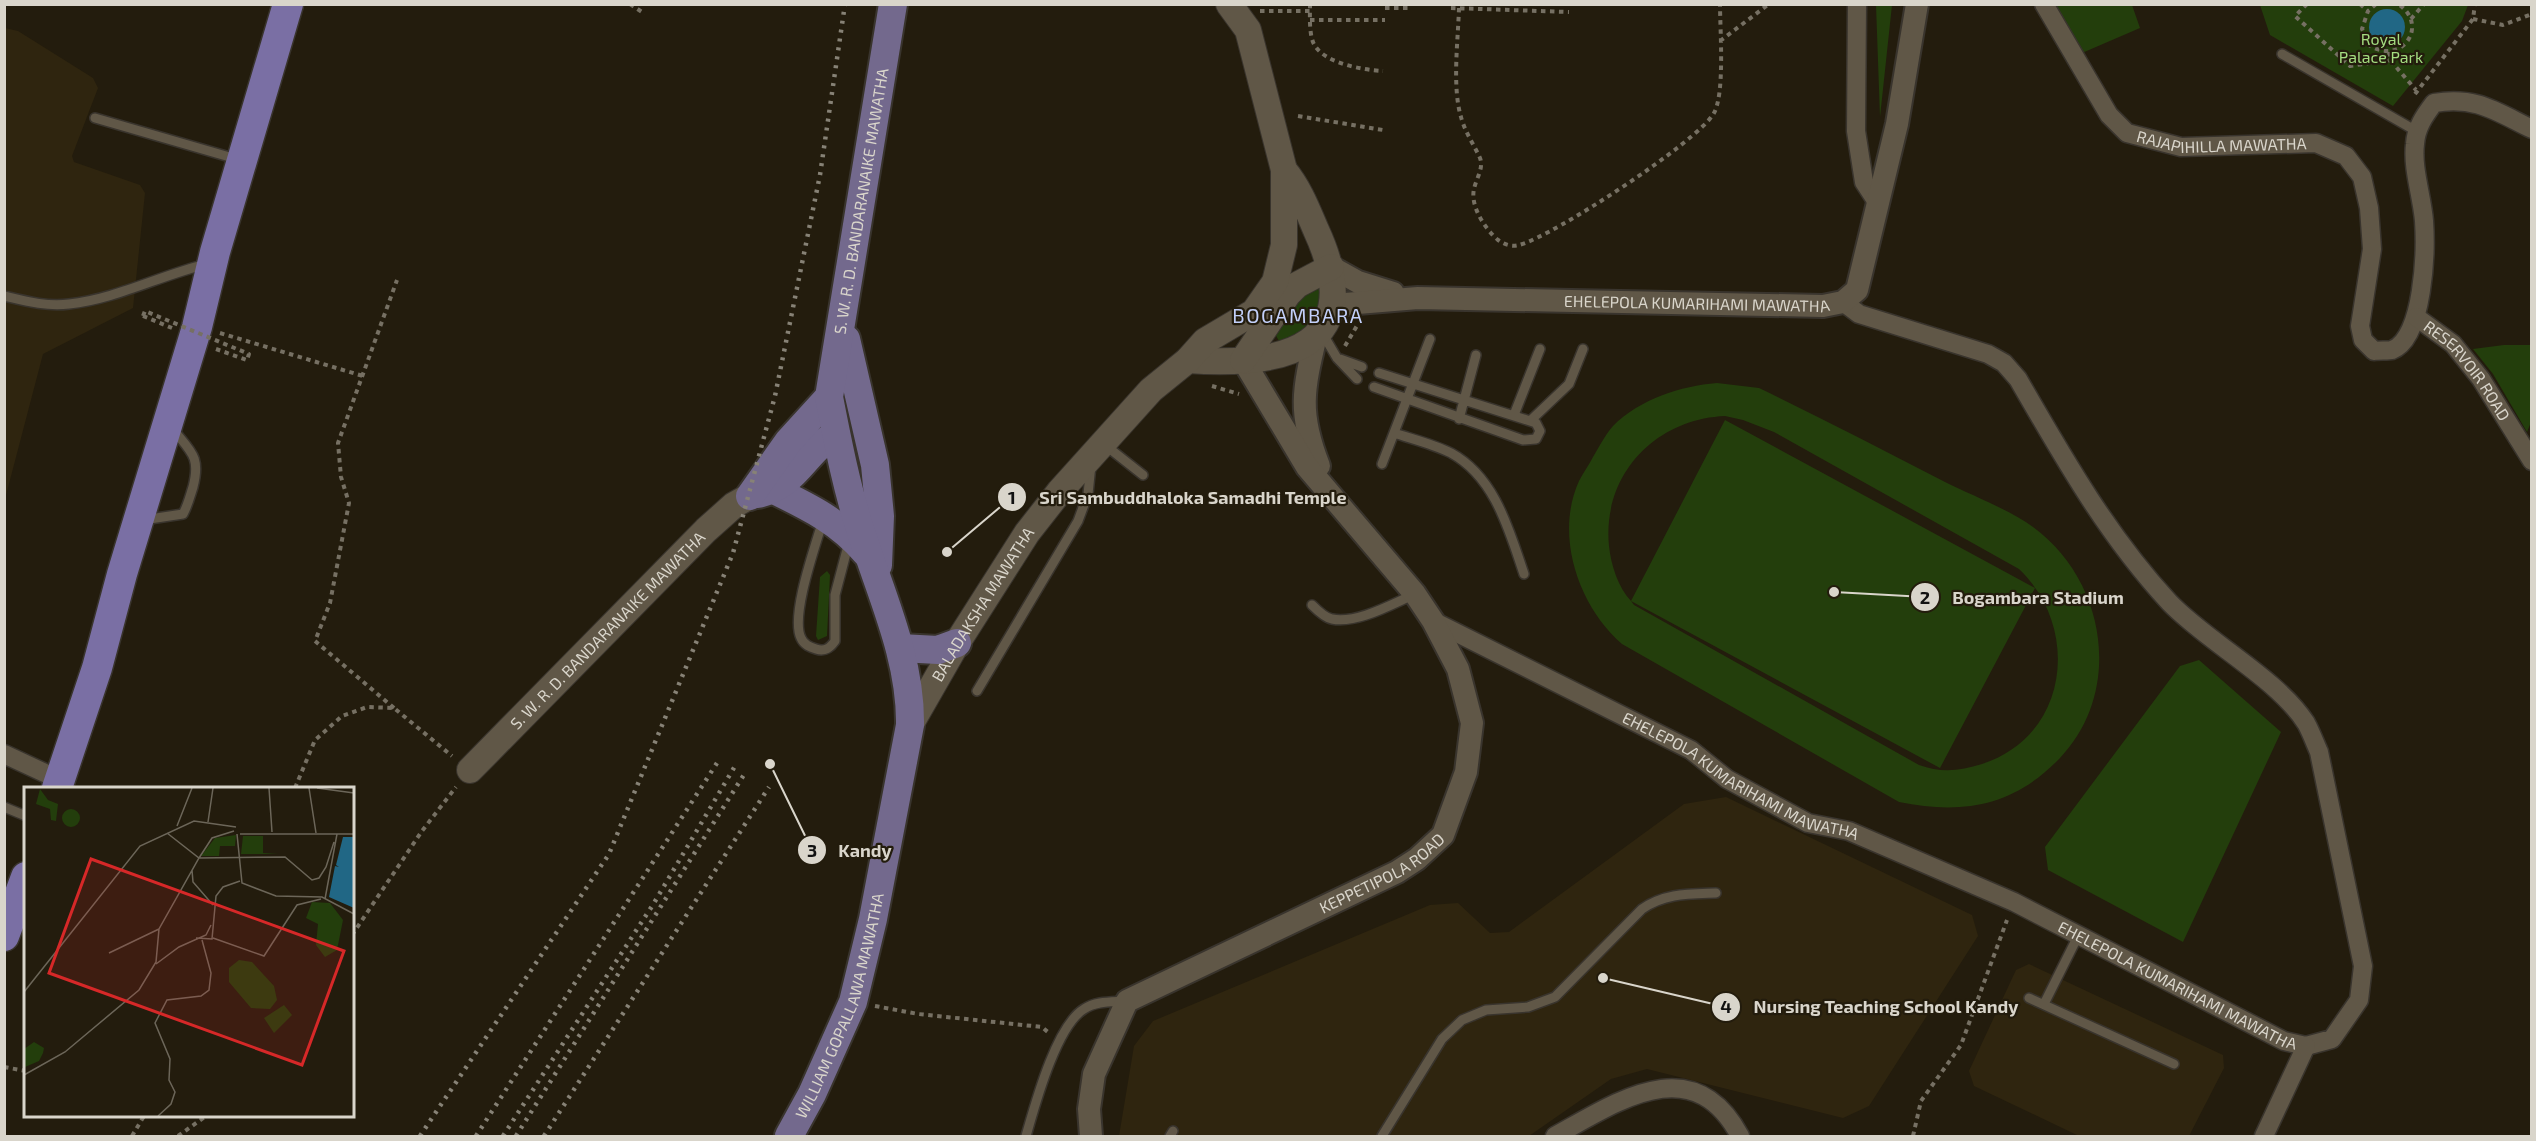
<svg xmlns="http://www.w3.org/2000/svg" width="2536" height="1141" font-family="'Exo 2',sans-serif">
<style>
.built{fill:#2f250f}
.green{fill:#233e0c;fill-rule:evenodd}
.water{fill:#216785}
.lines{fill:none;stroke-linecap:round;stroke-linejoin:round}
.service-casing{stroke:#39342d;stroke-width:12}
.minor-casing{stroke:#39342d;stroke-width:21}
.tertiary-casing{stroke:#39342d;stroke-width:26}
.secondary-casing{stroke:#39342d;stroke-width:28}
.primary-casing{stroke:#39342d;stroke-width:32}
.trunk-casing{stroke:#39342d;stroke-width:33}
.path{stroke:#767063;stroke-width:4;stroke-dasharray:4.5 4.5;stroke-linecap:butt}
.service{stroke:#605747;stroke-width:9}
.minor{stroke:#605747;stroke-width:18}
.tertiary{stroke:#605747;stroke-width:22}
.secondary{stroke:#605747;stroke-width:26}
.primary{stroke:#73698d;stroke-width:28}
.trunk{stroke:#7a6fa4;stroke-width:30}
.rail{stroke:#878276;stroke-width:4.5;stroke-dasharray:3 6;stroke-linecap:butt}
.path-bridge{stroke:#767063;stroke-width:4;stroke-dasharray:4.5 4.5;stroke-linecap:butt}
.labels{text-anchor:middle;stroke-width:4.5;stroke-linejoin:round;paint-order:stroke}
.park-label{font-size:16px;fill:#a4dc80;stroke:#231c0d}
.street-label{font-size:16px;fill:#d9d5cb;stroke:#231c0d}
.quarter-label{font-size:20px;letter-spacing:1.5px;fill:#c3d0fa;stroke:#231c0d}
.inset-road{fill:none;stroke:#6c6659;stroke-width:1.5}
.view{fill:#d62828;fill-opacity:0.15;stroke:#d62828;stroke-width:3}
.inset-edge{fill:none;stroke:#d9d5cb;stroke-width:3}
.leader{fill:none;stroke:#d9d5cb;stroke-width:2}
.callout-dot{fill:#d9d5cb;stroke:#231c0d;stroke-width:2}
.mark-label{font-size:18px;text-anchor:middle;font-weight:bold;fill:#111}
.callout-label{font-size:18px;text-anchor:middle;font-weight:bold;fill:#d9d5cb;stroke:#231c0d;stroke-width:4.5;stroke-linejoin:round;paint-order:stroke}
</style>
<rect width="100%" height="100%" fill="#231c0d"/>
<path class="built" d="M5 28 18 31 93 78 98 88 72 156 74 162 140 185 145 193 133 308 43 354 5 499Z
M1726 797 1972 915 1978 936 1869 1106 1843 1118 1647 1069 1611 1079 1529 1136H1119L1134 1046 1153 1021 1430 905 1458 903 1490 933 1509 932 1684 804Z
M2029 964 2223 1055 2224 1068 2189 1136H2079L1974 1086 1969 1071 2016 970Z"/>
<path class="green" d="M1876 5H1892L1880 117Z
M2053 5H2132L2140 28 2082 53Z
M2260 5H2468L2462 21 2393 106 2270 35Z
M1321 284C1321 292 1323 302 1320 309 1316 322 1292 342 1279 341L1274 332 1287 303Z
M2504 345H2531V422L2527 432 2493 374 2473 349Z
M1717 383 1759 388C1821 418 1883 450 1945 482 1971 495 2010 510 2033 527 2106 580 2124 691 2060 758 2014 806 1963 815 1899 802L1622 644C1579 607 1554 536 1579 481 1583 473 1589 465 1593 457 1599 447 1605 435 1613 426 1640 399 1681 386 1717 383ZM1725 416 1743 420 1774 432 2019 569C2081 628 2069 736 1982 764 1960 771 1941 773 1919 765L1634 605 1631 601 1940 768 2035 588 1725 420 1631 601C1618 587 1611 565 1609 546 1602 475 1655 419 1725 416Z
M827 571 830 575 827 636 818 640 816 636 820 577Z
M2199 660 2281 732 2183 942 2048 870 2045 847 2180 666Z"/>
<path class="water" d="M2369 27a18 18 0 1 1 36 0a18 18 0 1 1-36 0Z"/>
<g class="lines">
<g class="service-casing">
<path id="service" d="M2282 54 2418 132
M95 118 240 160
M4 296C25 301 47 307 69 304 116 299 161 275 207 264
M1321 331 1337 358 1357 379
M1340 359 1362 367
M1374 387 1523 440 1536 439 1540 431 1536 423 1530 421 1379 373
M1514 415 1540 349
M1459 419 1476 355
M1530 421 1569 384 1583 349
M1394 433C1412 439 1433 444 1451 453 1495 477 1509 530 1524 574
M1105 445 1143 475
M1382 464 1430 339
M143 520 183 514C188 505 190 496 193 487 201 456 191 452 172 428
M823 520C816 544 790 616 801 638 804 645 810 647 816 649 825 652 830 648 835 641V595L849 542
M1312 605C1317 610 1325 618 1332 619 1357 624 1392 604 1415 594
M977 691 1078 521 1088 494 1091 465
M4 807 26 816
M2029 998 2174 1064
M2044 1004 2078 936
M1026 1136C1035 1105 1056 1026 1084 1009 1096 1001 1111 1002 1125 1001
M1170 1136 1173 1131
M1382 1136 1442 1039 1462 1020 1486 1010 1528 1007 1555 997 1642 909C1665 893 1689 894 1716 893"/>
</g>
<g class="minor-casing">
<g id="minor">
<path d="M1857 4 1856 131 1864 182 1879 205"/>
<path id="s1" d="M2044 4 2109 115 2127 133 2181 147 2316 143 2346 156 2362 177 2369 208 2372 249 2360 326 2363 340 2374 351C2379 350 2388 351 2392 350 2424 338 2426 250 2424 221 2422 196 2412 168 2415 144 2416 128 2424 116 2434 103 2476 96 2495 111 2532 129"/>
<path id="s2" d="M2416 317 2453 344 2481 379 2532 461"/>
<path id="s3" d="M1433 621 1691 750 1727 779 1808 823 1849 831 2014 902 2284 1041 2306 1046 2332 1039 2359 1000 2363 966 2319 752C2315 743 2311 732 2306 723 2277 678 2207 642 2169 602 2107 535 2063 457 2018 379L2004 363 1988 354 1859 314 1843 302"/>
<path d="M4 754 60 780"/>
<path d="M1555 1136C1617 1102 1693 1048 1740 1136"/>
<path d="M2264 1136 2306 1046"/>
</g>
</g>
<g class="tertiary-casing">
<g id="tertiary">
<path d="M1331 267 1358 282 1393 293"/>
<path id="s4" d="M1333 305 1418 298 1823 306 1843 302 1857 290 1897 124 1917 4"/>
<path d="M1316 336C1303 390 1298 413 1319 466"/>
<path id="s5" d="M1091 1136 1089 1109 1094 1074 1127 1001 1397 872 1417 859 1443 835 1466 772 1472 723 1458 669 1433 621 1415 594 1307 467 1243 360"/>
</g>
</g>
<g class="secondary-casing">
<g id="secondary">
<path d="M1188 360C1285 367 1370 347 1316 230 1307 209 1299 188 1284 170"/>
<path d="M1243 360 1288 294 1297 285 1331 267"/>
<path id="s6" d="M910 725 957 643 1027 533 1060 491 1151 390 1188 360 1205 341 1254 312 1275 282 1284 245V170L1248 30 1229 4"/>
<path id="s7" d="M470 770 706 530 734 505 750 496"/>
</g>
</g>
<g class="primary-casing">
<g id="primary">
<path d="M846 339 875 465 880 516 878 565"/>
<path d="M774 490C809 507 840 522 866 553"/>
<path d="M758 494C799 484 805 449 836 435"/>
<path d="M750 496 788 442 829 397"/>
<path d="M900 648 938 650 957 643"/>
<path id="s8" d="M789 1136 812 1094 853 1002 873 919 910 725C911 659 882 597 862 535 847 490 838 443 829 397L893 4"/>
</g>
</g>
<g class="trunk-casing">
<path id="trunk" d="M57 788 97 668 122 574 197 327 215 252 288 4
M4 936 26 877"/>
</g>
<path class="path" d="M630 4 645 14
M1310 4C1310 16 1309 31 1313 42 1321 63 1363 70 1383 71
M2307 4 2295 16 2350 66 2390 60
M2360 4 2368 11
M2376 4 2368 11 2362 29 2370 46C2404 65 2429 24 2398 4
M1385 8H1411
M1451 8 1569 12
M1459 8C1458 41 1452 87 1461 117 1465 132 1474 145 1480 158 1484 168 1476 179 1474 189 1470 206 1485 229 1498 240 1505 245 1512 247 1519 245 1552 237 1699 141 1714 113 1725 93 1720 30 1720 4
M1260 11H1310
M2411 19 2424 4
M2473 19 2503 25 2532 14
M1310 20H1385
M1720 41 1769 4
M2389 52 2390 60 2416 90
M2415 94 2473 19 2475 4
M1298 116 1383 130
M143 316 172 328
M220 333 363 376
M1345 346 1358 324
M216 349 247 360
M1212 386 1239 394
M394 708 315 641 330 603 349 503 341 477 338 443 397 280
M295 788 315 740 342 716 367 707 394 708 452 756
M352 935 422 831 456 787
M875 1006 918 1014 1042 1027 1049 1033
M4 1067 26 1071
M132 1136 144 1116
M178 1136 206 1116
M1913 1136 1921 1101 1961 1045 2007 920"/>
<use href="#service" class="service"/>
<use href="#minor" class="minor"/>
<use href="#tertiary" class="tertiary"/>
<use href="#secondary" class="secondary"/>
<use href="#primary" class="primary"/>
<use href="#trunk" class="trunk"/>
<path class="rail" d="M420 1136 609 854 733 553 775 396 820 175 845 4
M476 1136 717 763
M503 1136 654 903 735 766
M516 1136 745 773
M544 1136 769 787"/>
<path class="path-bridge" d="M143 316 145 311 249 354 247 360"/>
</g>
<g class="labels">
<g class="park-label">
<text x="2381" y="45">Royal<tspan x="2381" dy="18">Palace Park</tspan></text>
</g>
<g class="street-label">
<text dy="6" stroke="none"><textPath href="#s1" startOffset="250">RAJAPIHILLA MAWATHA</textPath></text>
<text dy="6" stroke="none"><textPath href="#s8" startOffset="969">S. W. R. D. BANDARANAIKE MAWATHA</textPath></text>
<text dy="6" stroke="none"><textPath href="#s4" startOffset="364">EHELEPOLA KUMARIHAMI MAWATHA</textPath></text>
<text dy="6" stroke="none"><textPath href="#s2" startOffset="75">RESERVOIR ROAD</textPath></text>
<text dy="6" stroke="none"><textPath href="#s6" startOffset="141">BALADAKSHA MAWATHA</textPath></text>
<text dy="6" stroke="none"><textPath href="#s7" startOffset="196">S. W. R. D. BANDARANAIKE MAWATHA</textPath></text>
<text dy="6" stroke="none"><textPath href="#s3" startOffset="346">EHELEPOLA KUMARIHAMI MAWATHA</textPath></text>
<text dy="6" stroke="none"><textPath href="#s5" startOffset="428">KEPPETIPOLA ROAD</textPath></text>
<text dy="6" stroke="none"><textPath href="#s3" startOffset="832">EHELEPOLA KUMARIHAMI MAWATHA</textPath></text>
<text dy="6" stroke="none"><textPath href="#s8" startOffset="141">WILLIAM GOPALLAWA MAWATHA</textPath></text>
</g>
<g class="quarter-label">
<text x="1298" y="323">BOGAMBARA</text>
</g>
</g>
<g transform="translate(24 787)">
<rect width="330" height="330" fill="#231c0d"/>
<path d="M16 2 24 13 34 17 32 34 27 33 26 22 12 17ZM38 31a9 9 0 1 1 18 0a9 9 0 1 1-18 0ZM212 48 211 59H196L195 69H177L191 51ZM219 49H239V66L254 67H217ZM288 115 306 116 319 133 313 163 301 170 292 158 294 137 282 131ZM215 173 228 175 250 199 253 213 246 222 227 221 205 195V181ZM260 218 268 228 250 246 240 231ZM10 255 20 261 19 266 15 274 1 280 0 262Z" fill="#233e0c"/>
<path d="M319 50H330V121L305 110 311 79 315 80 312 78Z" fill="#216785"/>
<path class="inset-road" d="M245 1 248 45M285 1 292 46M293 1 330 6M184 35 189 1M153 39 168 1M143 46 175 71 261 70 288 93 295 91 302 80 310 55M213 47 218 96 252 109 298 110 330 127M216 47H330M168 83 169 95 189 118M301 112 313 47M172 151 188 152 192 109 199 100 216 94M189 151 240 169 273 118 297 112M85 166 135 142M132 177 155 160 182 148 187 138M0 205 116 59 170 34 212 40M0 288 41 265 115 203 132 175 135 142 175 71 188 51 210 44M134 329 147 317 151 305 145 293 146 272 131 236 143 213 177 209 185 203 187 186 178 153"/>
<path class="view" d="M67 72 320 164 278 278 25 186Z"/>
<rect width="330" height="330" class="inset-edge"/>
</g>
<path class="leader" d="M947 552L1012 497M1834 592L1925 597M770 764L812 850M1603 978L1726 1007"/>
<g class="callout-dot">
<circle cx="947" cy="552" r="6"/>
<circle cx="1834" cy="592" r="6"/>
<circle cx="770" cy="764" r="6"/>
<circle cx="1603" cy="978" r="6"/>
<circle cx="1012" cy="497" r="15"/>
<circle cx="1925" cy="597" r="15"/>
<circle cx="812" cy="850" r="15"/>
<circle cx="1726" cy="1007" r="15"/>
</g>
<g class="mark-label">
<text x="1012" y="504">1</text>
<text x="1925" y="604">2</text>
<text x="812" y="857">3</text>
<text x="1726" y="1013">4</text>
</g>
<g class="callout-label">
<text x="1193" y="504">Sri Sambuddhaloka Samadhi Temple</text>
<text x="2038" y="604">Bogambara Stadium</text>
<text x="865" y="857">Kandy</text>
<text x="1886" y="1013">Nursing Teaching School Kandy</text>
</g>
<rect width="2536" height="1141" fill="none" stroke="#d9d5cb" stroke-width="12"/>
</svg>
